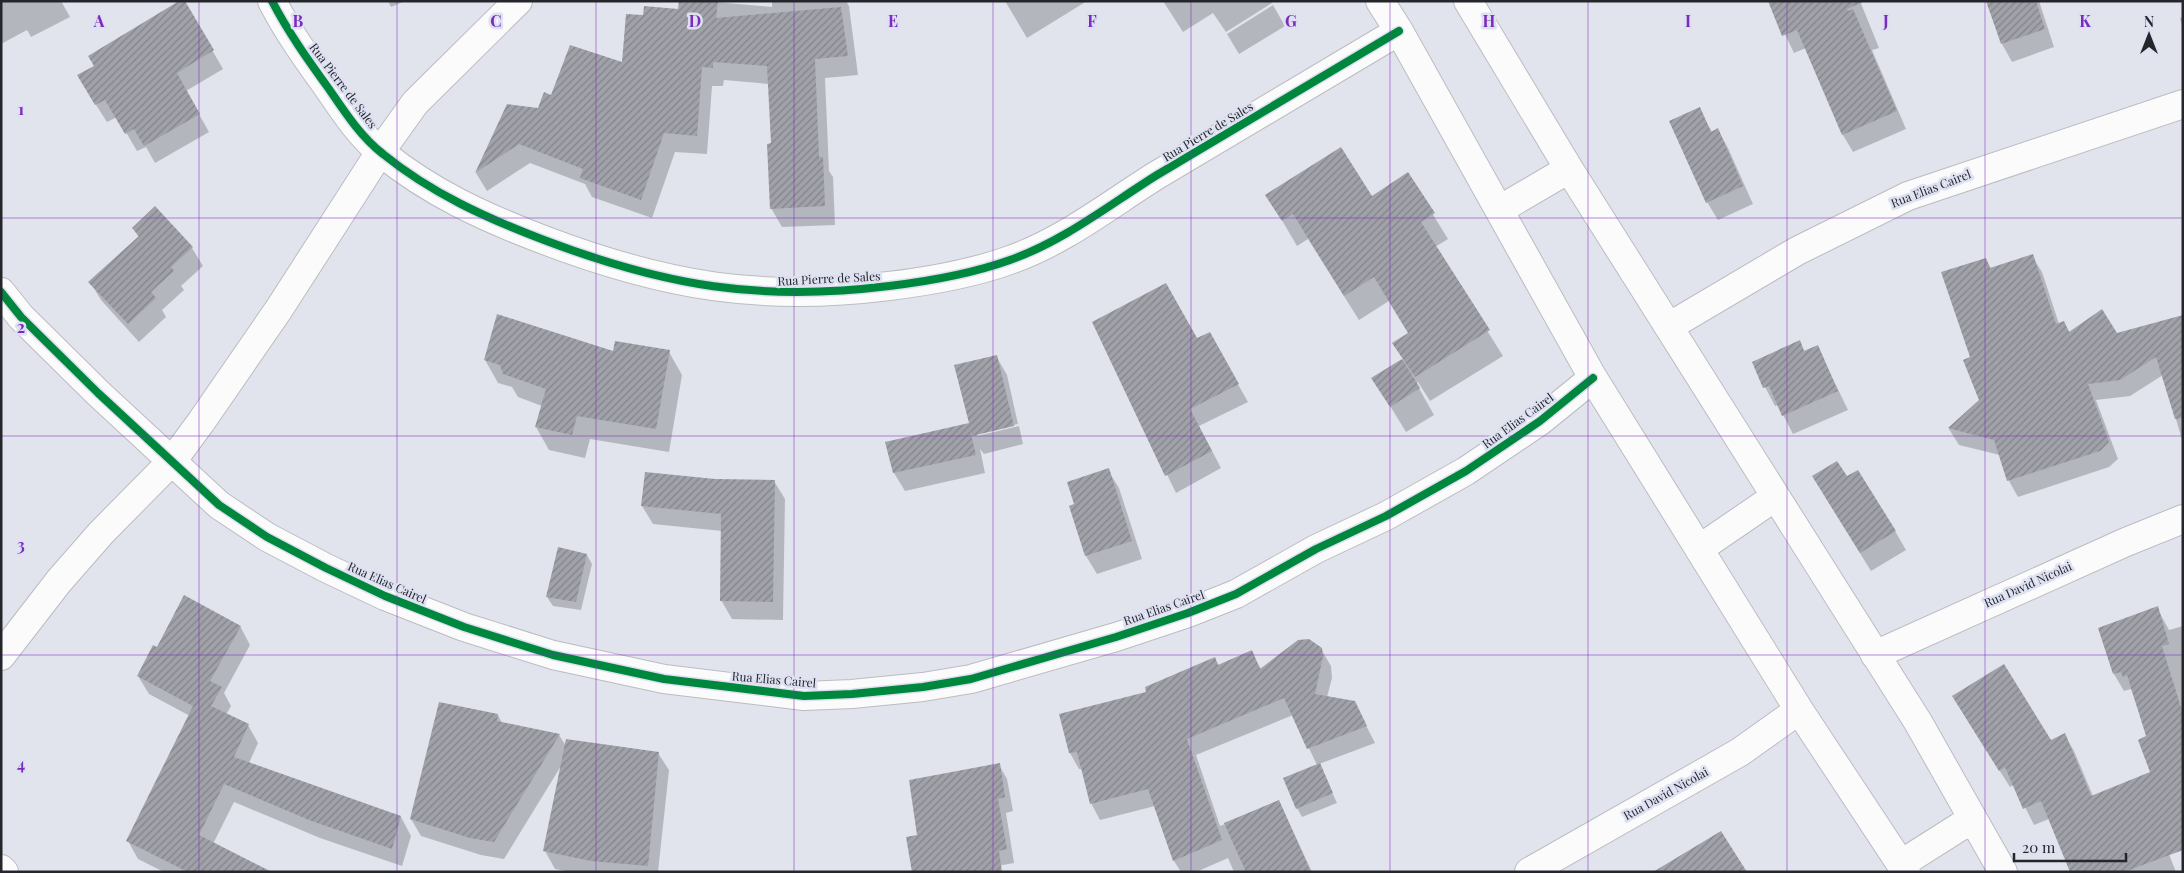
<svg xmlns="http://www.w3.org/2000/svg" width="2184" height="873" font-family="'Playfair Display',serif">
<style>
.shadow{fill:#0003}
.building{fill:url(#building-hatch)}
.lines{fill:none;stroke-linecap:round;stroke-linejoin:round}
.minor-casing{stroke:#bbbcc3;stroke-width:30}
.minor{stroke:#fbfbfc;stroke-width:28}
.cycleway-casing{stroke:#dee1f1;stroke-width:11}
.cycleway{stroke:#00873e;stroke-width:8}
.grid{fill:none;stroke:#7b2cbf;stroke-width:1;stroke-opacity:0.55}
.labels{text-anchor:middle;stroke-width:5;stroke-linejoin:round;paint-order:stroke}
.street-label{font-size:12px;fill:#25262c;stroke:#dee1f1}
.grid-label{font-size:16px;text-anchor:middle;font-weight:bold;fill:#7b2cbf;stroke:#dee1f1;stroke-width:5;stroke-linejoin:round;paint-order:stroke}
</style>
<defs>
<pattern id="building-hatch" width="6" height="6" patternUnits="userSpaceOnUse" patternTransform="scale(1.25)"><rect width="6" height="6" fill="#a1a2a9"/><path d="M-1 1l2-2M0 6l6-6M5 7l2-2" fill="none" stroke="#83848a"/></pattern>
</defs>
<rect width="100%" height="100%" fill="#e2e4ed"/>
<path class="shadow" d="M1 1H61L70 17 31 37 27 30 1 44Z
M184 1 223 69 186 91 209 132 155 163 146 147 137 151 117 117 107 122 89 94 95 67Z
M388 1H405L391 7Z
M704 1 772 7V1H846L849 6 858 75 825 78 829 171 833 177 835 225 782 227 771 208 772 144 769 84 724 80 723 86H712L707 154 675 152 652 218 592 197 585 184 530 163 487 191 476 173 508 105 538 109 552 96 623 63 644 17 679 10Z
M1005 1H1087L1027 38Z
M1163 1H1271L1272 3 1226 32 1213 13 1183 32Z
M1769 1H1860L1879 48 1872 50 1906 129 1853 152 1843 135 1806 48 1794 53Z
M1988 1H2039L2054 47 2012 62 2002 44Z
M1273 5 1285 26 1239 54 1227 34Z
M2183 17V30L2180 18Z
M1699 109 1712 132 1718 130 1728 148 1753 204 1718 220 1707 202Z
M1408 174 1448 239 1435 247 1503 356 1430 401 1418 382 1416 383 1434 415 1406 432 1373 378 1404 360 1409 334 1389 301 1359 320 1308 239 1297 246 1267 195 1372 197Z
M133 228 192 248 203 266 181 286 184 290 162 310 166 317 139 342 101 300 90 282 139 238Z
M2032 256 2042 272 2059 324 2064 323 2070 333 2116 335 2183 317V443L2163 375 2130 396 2096 400 2118 459 2109 467 2018 497 2009 481 2000 455 1959 445 1949 429 1980 400 1971 358 1986 259 1991 269Z
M1093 323 1197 340 1209 333 1248 402 1199 426 1221 468 1176 493Z
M1799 342 1805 352 1817 346 1848 410 1793 434 1778 405 1775 406 1765 387Z
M614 352H669L682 375 669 452 590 439 585 458 549 450 536 427 542 406 518 397 512 387 498 383 485 360Z
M996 356 1007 375 1018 424 977 433V436L1019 426 1023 444 984 454 980 449 985 473 905 491 894 473 887 442 970 424Z
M1108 470 1119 488 1142 559 1097 574 1086 556 1070 507 1075 505Z
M714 480 774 481 785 499 783 620 732 619 721 600 722 531 653 524 642 506Z
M1824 495 1895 531 1906 550 1871 571Z
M587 555 592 564 581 610 553 606 547 597Z
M2157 608 2169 630 2183 626V843L2167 849 2176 872H2071L2049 819 2034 825 2014 785 2010 787 1963 713 2051 741 2064 734 2074 751 2093 796 2151 772 2148 737 2131 689 2124 691 2114 674 2099 629Z
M240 626 250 645 224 693 231 706 226 715 248 725 258 743 249 763 401 817 411 836 402 866 320 838 234 802 213 844 269 872H164L138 859 128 841 190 716 149 694 138 676 157 648Z
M1309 640 1321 649 1331 666 1332 678 1327 697 1354 702 1375 743 1319 764 1337 803 1302 817 1297 808 1317 765 1293 715 1196 755 1220 826 1279 801 1312 872H1234L1228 858 1196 872H1181L1174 861 1155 806 1100 820 1091 803 1082 769H1079L1070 753 1060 715 1148 693 1215 659 1219 666 1251 652 1261 669Z
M498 715 502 723 559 735 566 746 658 753 669 770 658 872H572L555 869 545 851 561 766 504 859 481 855 421 836 411 819Z
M999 765 1007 779 1013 811 1006 813 1014 863 963 872 918 836Z"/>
<path class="building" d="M179 1H185L214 50 177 73 200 114 144 146 134 129 125 134 105 100 95 105 77 75 94 66 88 56Z
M679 1H718L716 18 841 7 848 56 815 59 819 157H823L825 206 770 209 767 144 771 143 767 66 713 62V68L702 67 697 136 664 133 641 200 580 178 583 169 519 144 475 173 507 104 538 108 544 92 551 95 570 45 622 62 626 14 643 15 644 6 678 9Z
M1768 1H1865L1847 9 1848 11 1853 9 1897 111 1842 135 1797 30 1782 36Z
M1986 1H2036L2045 29 2001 44Z
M1700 107 1711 132 1718 128 1743 186 1706 203 1669 121Z
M1341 147 1372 196 1408 172 1435 213 1421 222 1490 330 1415 377 1392 343 1408 333 1374 277 1344 296 1293 214 1282 221 1265 195Z
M155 206 193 247 171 267 174 271 151 292 156 298 128 324 88 282 139 236 132 228Z
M2033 254 2056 324 2064 321 2069 332 2102 309 2117 333 2183 315V418L2175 419 2156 357 2120 380 2088 384 2109 442 2100 451 2007 481 1994 440 1948 428 1979 400 1963 360 1970 357 1941 272 1986 258 1990 268Z
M1166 283 1197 338 1210 332 1239 384 1190 409 1212 451 1165 476 1092 322Z
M497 314 613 351 615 341 670 350 656 429 577 416 572 435 535 427 546 389 503 374 500 365 484 360Z
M1800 340 1804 351 1818 345 1838 391 1782 416 1769 386 1763 388 1752 362Z
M997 355 1014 426 972 436 970 430 976 455 893 473 885 442 969 423 954 365Z
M1402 359 1420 388 1390 407 1371 378Z
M1837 461 1847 476 1858 470 1896 531 1860 553 1812 476Z
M1109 468 1132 541 1085 556 1069 506 1074 504 1067 482Z
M645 472 715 479 775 480 773 602 720 601 721 514 641 506Z
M558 547 587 554 576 602 546 597Z
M184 595 241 626 210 681 222 687 211 706 249 724 234 757 401 816 392 849 309 820 224 784 199 835 272 872H188L126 841 193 706 137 676 153 645 157 647Z
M2158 606 2169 644 2162 646 2183 714V850L2124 872H2070L2041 801 2023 809 2005 767 1999 771 1952 696 2004 664 2051 740 2065 733 2091 796 2150 772 2138 740 2146 736 2127 675 2123 677 2121 672 2113 674 2098 628Z
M1309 639 1322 648 1323 656 1315 694 1355 701 1367 726 1307 749 1284 698 1187 739 1222 840 1173 861 1148 789 1090 804 1077 752 1069 753 1059 714 1146 692 1145 687 1215 657 1218 665 1252 650 1260 669 1298 640Z
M439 702 498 714 497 721 560 734 494 842 470 838 410 819Z
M566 739 659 752 648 866 591 861 543 851Z
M1000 763 1005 797 998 799 1007 849 999 851 1002 872H912L906 837 917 835 909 780Z
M1320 763 1333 793 1296 809 1283 778Z
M1279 800 1311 872H1246L1224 823Z
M1721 831 1747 872H1653Z"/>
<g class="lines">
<g class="minor-casing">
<path id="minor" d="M272 1C288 32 308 60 329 89 344 111 361 137 383 154 431 193 486 218 544 240 665 286 760 302 889 286 931 281 971 274 1010 260 1064 241 1109 205 1157 175 1237 127 1318 79 1399 31
M1380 1 1399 31 1593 378 1799 710 1906 872
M1468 1 1569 169 1918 722 2003 872
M1499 210 1569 169
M1 292 21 317 98 393 219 505 267 537 326 568 385 596 464 627 553 655 664 679 804 696 852 694 923 687 971 679 1116 637 1188 613 1236 594 1316 549 1386 516 1466 471 1540 421 1593 378
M1670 326 1797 251 1908 196 2183 104
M1699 549 1775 497
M1875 655 2126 542 2183 519
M1 656 59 581 101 533 173 460 201 422 279 309 380 152 415 103 518 1
M1901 864 1972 819
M1 869 4 872
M1529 872 1740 752 1799 710"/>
</g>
<use href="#minor" class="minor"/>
<g class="cycleway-casing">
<path id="cycleway" d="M272 1C288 32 308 60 329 89 344 111 361 137 383 154 431 193 486 218 544 240 665 286 760 302 889 286 931 281 971 274 1010 260 1064 241 1109 205 1157 175 1237 127 1318 79 1399 31
M1 292 21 317 98 393 219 505 267 537 326 568 385 596 464 627 553 655 664 679 804 696 852 694 923 687 971 679 1116 637 1188 613 1236 594 1316 549 1386 516 1466 471 1540 421 1593 378"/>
</g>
<use href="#cycleway" class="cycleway"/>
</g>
<path class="grid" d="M199 1V872M397 1V872M596 1V872M794 1V872M993 1V872M1191 1V872M1390 1V872M1588 1V872M1787 1V872M1985 1V872M1 218H2183M1 436H2183M1 655H2183"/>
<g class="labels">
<g class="street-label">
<text transform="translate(343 86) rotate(53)" y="4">Rua Pierre de Sales</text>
<text transform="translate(1208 132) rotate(-31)" y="4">Rua Pierre de Sales</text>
<text transform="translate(1931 189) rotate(-21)" y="4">Rua Elias Cairel</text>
<text transform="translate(829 279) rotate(-3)" y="4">Rua Pierre de Sales</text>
<text transform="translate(1518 421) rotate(-36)" y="4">Rua Elias Cairel</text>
<text transform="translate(387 583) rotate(24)" y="4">Rua Elias Cairel</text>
<text transform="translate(2028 585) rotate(-24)" y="4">Rua David Nicolai</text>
<text transform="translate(1164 608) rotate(-19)" y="4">Rua Elias Cairel</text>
<text transform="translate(774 680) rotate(5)" y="4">Rua Elias Cairel</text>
<text transform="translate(1666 794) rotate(-29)" y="4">Rua David Nicolai</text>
</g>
</g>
<g class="grid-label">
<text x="99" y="27">A</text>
<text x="298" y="27">B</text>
<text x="496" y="27">C</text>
<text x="695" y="27">D</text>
<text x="893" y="27">E</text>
<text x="1092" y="27">F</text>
<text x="1291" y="27">G</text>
<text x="1489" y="27">H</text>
<text x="1688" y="27">I</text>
<text x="1886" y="27">J</text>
<text x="2085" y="27">K</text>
<text x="21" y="115">1</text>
<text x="21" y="333">2</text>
<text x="21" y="551">3</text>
<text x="21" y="770">4</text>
</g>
<rect width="2184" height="873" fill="none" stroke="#25262c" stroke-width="5"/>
<g transform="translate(2149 35)" stroke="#dee1f1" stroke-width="4" paint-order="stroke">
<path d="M0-4L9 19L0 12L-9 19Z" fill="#25262c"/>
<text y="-8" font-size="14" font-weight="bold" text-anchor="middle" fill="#25262c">N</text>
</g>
<path d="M2014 853v8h112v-8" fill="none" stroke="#25262c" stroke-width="2.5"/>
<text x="2022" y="853" font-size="15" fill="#25262c" stroke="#dee1f1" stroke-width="4" paint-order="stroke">20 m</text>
</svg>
